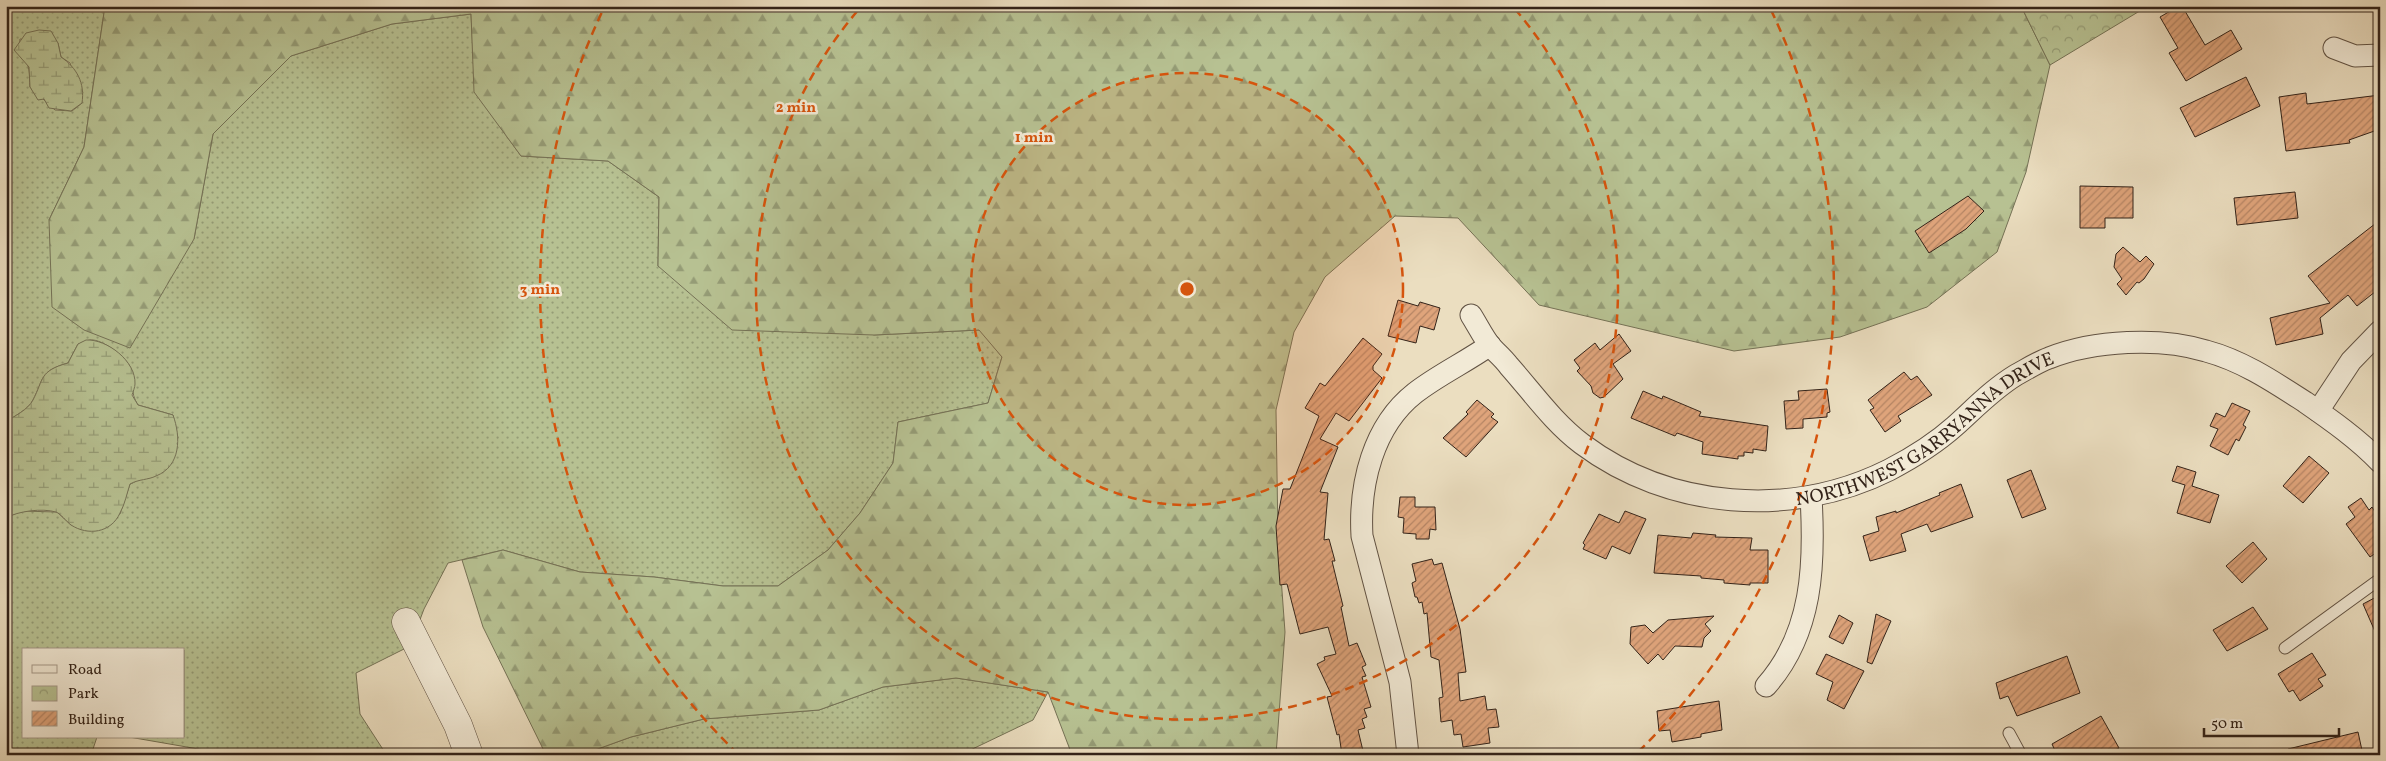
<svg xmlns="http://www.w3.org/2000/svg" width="2386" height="761" font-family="Vollkorn,serif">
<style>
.grass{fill:url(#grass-dots);stroke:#757256;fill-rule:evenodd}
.forest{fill:url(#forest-firs);stroke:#757256}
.wetland{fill:url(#wetland-marsh);stroke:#757256}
.park{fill:url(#park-crowns);stroke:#757256}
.building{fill:url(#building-hatch);stroke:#332319}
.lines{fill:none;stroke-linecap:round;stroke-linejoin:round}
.service-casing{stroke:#615243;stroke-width:13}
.minor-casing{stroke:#615243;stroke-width:23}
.tertiary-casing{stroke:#615243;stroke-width:29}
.service{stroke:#f2ead6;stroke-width:11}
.minor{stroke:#f2ead6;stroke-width:21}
.tertiary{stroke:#f2ead6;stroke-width:28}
.ring{fill:none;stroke:#d6540d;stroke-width:2.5;stroke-dasharray:9 6}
.labels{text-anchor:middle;stroke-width:5;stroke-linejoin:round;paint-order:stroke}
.street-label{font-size:19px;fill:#332319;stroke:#f2ead6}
.centre{fill:#d6540d;stroke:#f2ead6;stroke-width:2.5}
.ring-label{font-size:15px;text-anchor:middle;font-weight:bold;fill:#d6540d;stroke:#f2ead6;stroke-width:5;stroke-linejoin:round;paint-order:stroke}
</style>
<defs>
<pattern id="grass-dots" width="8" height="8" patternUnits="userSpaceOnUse" patternTransform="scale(1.25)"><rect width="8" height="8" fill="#b7c192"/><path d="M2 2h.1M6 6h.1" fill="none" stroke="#959c76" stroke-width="1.8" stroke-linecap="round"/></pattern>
<pattern id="forest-firs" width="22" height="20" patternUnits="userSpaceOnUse" patternTransform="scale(1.25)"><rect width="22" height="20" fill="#b7c192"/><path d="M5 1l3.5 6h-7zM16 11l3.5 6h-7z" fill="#959c76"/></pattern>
<pattern id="wetland-marsh" width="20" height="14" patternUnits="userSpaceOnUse" patternTransform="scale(1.25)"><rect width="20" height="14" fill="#b7c192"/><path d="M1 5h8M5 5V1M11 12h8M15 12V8" fill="none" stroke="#959c76"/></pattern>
<pattern id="park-crowns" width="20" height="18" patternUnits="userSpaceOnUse" patternTransform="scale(1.25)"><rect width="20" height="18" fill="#b7c192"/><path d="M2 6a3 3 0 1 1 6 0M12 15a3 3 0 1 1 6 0" fill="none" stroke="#959c76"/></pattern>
<pattern id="building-hatch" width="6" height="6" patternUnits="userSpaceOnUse" patternTransform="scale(1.25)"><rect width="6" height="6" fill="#dfa47b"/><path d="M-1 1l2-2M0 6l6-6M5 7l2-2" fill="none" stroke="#b58564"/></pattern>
</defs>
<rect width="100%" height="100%" fill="#ebdec0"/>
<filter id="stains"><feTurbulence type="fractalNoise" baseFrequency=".004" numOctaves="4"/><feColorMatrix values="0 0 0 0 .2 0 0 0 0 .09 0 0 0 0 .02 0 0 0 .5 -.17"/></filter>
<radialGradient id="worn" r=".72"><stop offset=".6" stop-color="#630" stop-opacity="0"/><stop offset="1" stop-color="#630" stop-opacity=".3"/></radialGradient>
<path class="grass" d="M6 6H105L84 147 49 220 194 239 213 134 291 56 392 24 471 14 475 92 521 156 608 161 659 197 658 266 874 335 980 330 1002 357 988 403 898 422 893 463 860 513 828 550 778 586H723L654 577 580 572 503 550 448 563 424 609 410 646 356 673 360 714 384 751 400 754 233 755 129 737H184V650H24V737H97L91 755H6V518L21 511 57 512 71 525 120 514 130 484 143 478H150L178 438 173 415 138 405C129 391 135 385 132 371 129 359 105 341 93 340 89 339 82 343 78 344L68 363C39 371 44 379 33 400 28 410 14 416 6 422ZM20 39 58 43 61 57 70 63 82 103 72 111 55 110 30 87C29 81 30 75 29 70 27 58 17 52 20 39Z
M956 678 1048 692 1033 720 960 755H581L631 737 704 719 819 710 883 687Z"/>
<path class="forest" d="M105 6H2021L2050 65 2026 172 1997 252 1927 307 1840 337 1734 351 1539 305 1458 218 1395 216 1325 277 1294 332 1276 410 1278 536 1285 632 1276 755H1072L1048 692 956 678 883 687 819 710 704 719 631 737 581 755H546L483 627 462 560 503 550 580 572 654 577 723 586H778L828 550 860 513 893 463 898 422 988 403 1002 357 979 330 874 335 732 330 658 266 659 197 608 161 521 156 474 92 471 14 392 24 291 56 213 134 194 239 130 348 84 330 52 307 49 220 84 147Z"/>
<path class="wetland" d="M39 30 51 31 58 43 61 57C77 68 85 83 82 103L71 111 49 108 44 99 38 100 30 87 29 67 14 50 26 33Z
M86 340C107 339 136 361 135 384 135 387 133 392 132 395L138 405 173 415C181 437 181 466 156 476 148 480 139 479 130 484 127 493 125 504 120 513 111 533 88 536 71 525 66 521 61 514 56 512 42 508 18 511 6 518V422C14 416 28 410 33 400 44 379 39 371 68 363L78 344Z"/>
<path class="park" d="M2021 6H2148L2050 65Z"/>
<path class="building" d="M2179 6H2182L2205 45 2231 30 2242 49 2186 81 2169 53 2178 48 2160 17Z
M2246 77 2260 106 2195 137 2180 108Z
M2306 93 2307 104 2380 95V129L2349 140 2350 143 2286 151 2279 97Z
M2080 186 2133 187V218H2105V228H2080Z
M2295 192 2298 218 2237 225 2234 198Z
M1968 196 1984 211 1966 229 1929 253 1915 231Z
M2380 220V288L2357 306 2348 295 2320 318 2323 334 2276 345 2270 318 2330 303 2308 276Z
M2123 247 2140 262 2146 256 2154 264 2144 279 2139 283 2137 282 2126 295 2117 284 2122 279 2114 267 2116 254Z
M1398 300 1418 306 1420 302 1440 308 1434 330 1420 326 1416 343 1388 336Z
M1619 334 1631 351 1613 364 1623 379 1604 397 1600 398 1593 393 1591 386 1577 371 1580 368 1574 360 1595 343 1600 350Z
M1363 338 1382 354 1373 366V370L1382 378 1349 421 1336 413 1320 439 1338 447 1320 492 1328 493 1324 540 1329 539 1335 561H1332L1343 606 1341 607 1349 646 1357 643 1366 665 1362 667 1366 676 1362 677 1371 707 1364 709 1367 717 1362 719 1365 728 1358 730 1364 755H1342L1339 734 1337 735 1327 697 1332 696 1317 664 1325 660 1324 657 1336 654 1328 627 1300 634 1287 584 1280 585 1276 526 1283 489H1290L1319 416 1305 408 1320 383 1325 386Z
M1904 372 1911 380 1917 376 1932 395 1898 416 1901 421 1885 432 1870 410 1874 408 1868 400Z
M1827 389 1830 412 1827 413V417L1803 419V428L1786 429 1784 401 1799 400 1798 391Z
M1643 391 1662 399 1663 396 1701 412 1699 416 1768 426 1766 451 1753 449V453L1744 452V456H1738V459L1702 454 1703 442 1677 433 1675 436 1631 418Z
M1477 400 1494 414 1491 417 1498 422 1466 457 1443 438 1468 414 1466 412Z
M2232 403 2250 411 2243 425 2246 427 2239 441 2236 439 2228 455 2210 446 2218 429 2210 426 2216 413 2225 417Z
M2309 456 2329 473 2303 503 2283 486Z
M2177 466 2196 472 2192 486 2219 495 2210 523 2177 513 2185 485 2172 481Z
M2031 470 2046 509 2022 518 2007 480Z
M1961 484 1973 517 1931 532 1927 524 1901 534 1906 551 1870 561 1863 536 1879 531 1876 517 1896 511V513L1940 495 1939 493Z
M1400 497H1415V507H1435L1436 530 1430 529 1429 539H1416V534L1403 533 1404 518 1398 517Z
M2361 498 2369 510 2372 507 2380 520V550L2370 557 2346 524 2355 517 2348 507Z
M1625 511 1646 519 1630 554 1612 546 1606 559 1583 549 1585 545 1583 543 1599 514 1619 523Z
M1693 533 1716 535 1715 537 1752 538 1750 550H1768V583H1750V585L1724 583V580L1701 578V576L1654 573 1658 535 1691 538Z
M2253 542 2267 559 2242 583 2226 566Z
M1432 559 1434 565 1442 563 1460 629 1466 672 1458 673 1460 701 1485 696 1487 710 1496 709 1499 727 1488 728 1490 743 1463 747 1461 734 1454 735 1452 720 1441 722 1439 698 1443 697 1439 660 1431 657 1427 613 1424 614 1422 602 1419 603 1417 597H1415L1412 583 1416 581 1412 564Z
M2380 595V643L2363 604Z
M2253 607 2268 629 2227 651 2213 630Z
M1876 614 1891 621 1872 664 1867 662Z
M1839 615 1853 623 1843 644 1829 637Z
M1714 616 1705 624 1711 631 1704 638 1702 647 1675 646 1663 660 1658 654 1648 664 1630 644 1631 627 1645 625 1653 633 1668 620Z
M2312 653 2326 675 2318 679 2323 686 2300 701 2293 690 2289 692 2278 674Z
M1826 654 1864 671 1844 709 1827 700 1833 682 1816 674Z
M2067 656 2080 693 2017 716 2008 696 2000 699 1996 683Z
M1719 701 1722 730 1701 734V737L1672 742 1670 730 1659 731 1657 711Z
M2101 716 2119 748 2107 755H2057L2052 744Z
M2358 732 2363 755H2289L2288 749Z"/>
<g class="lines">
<g class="service-casing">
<path id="service" d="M2285 648 2380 579
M2009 733 2021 755"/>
</g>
<g class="minor-casing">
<g id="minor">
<path d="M2334 48 2355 56 2380 55"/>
<path id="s1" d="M1471 315C1478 326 1483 337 1491 347 1497 353 1504 359 1509 366 1533 393 1553 422 1582 444 1669 509 1791 519 1889 470 1912 458 1936 443 1955 426 1975 408 1993 389 2016 375 2027 369 2038 362 2049 358 2094 340 2161 337 2206 351 2243 361 2274 382 2305 402 2331 420 2358 439 2380 462"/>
<path d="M2318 411 2351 361 2380 331"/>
<path d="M1766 686C1813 633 1815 564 1811 497"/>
<path d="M1408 755 1400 682 1362 536C1359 484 1373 426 1415 393 1438 375 1466 362 1490 345"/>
</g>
</g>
<g class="tertiary-casing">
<path id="tertiary" d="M406 622 458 725 469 755"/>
</g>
<use href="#service" class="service"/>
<use href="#minor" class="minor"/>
<use href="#tertiary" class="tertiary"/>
</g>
<circle cx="1187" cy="289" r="216" fill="#d6540d" fill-opacity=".12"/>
<g class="ring">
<circle cx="1187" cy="289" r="216"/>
<path d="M1515 9A431 431 0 1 1 859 9"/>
<path d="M738 754A647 647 0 0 1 603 10M1771 10A647 647 0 0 1 1636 754"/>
</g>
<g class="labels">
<g class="street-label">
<text dy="7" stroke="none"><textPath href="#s1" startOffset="546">NORTHWEST GARRYANNA DRIVE</textPath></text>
</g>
</g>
<circle cx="1187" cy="289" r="8" class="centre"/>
<g class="ring-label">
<text x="796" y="112">2 min</text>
<text x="1034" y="142">1 min</text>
<text x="540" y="294">3 min</text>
</g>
<rect width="2386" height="761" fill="none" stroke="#ebdec0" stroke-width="25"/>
<rect x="8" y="8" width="2371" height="746" fill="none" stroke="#332319" stroke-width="2.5"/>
<rect x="12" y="12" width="2361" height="736" fill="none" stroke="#332319"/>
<rect x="22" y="648" width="162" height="90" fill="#f2ead6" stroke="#a69a8a"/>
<rect x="32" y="665" width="25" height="8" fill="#f2ead6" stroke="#a69a8a"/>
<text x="68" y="674" font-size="15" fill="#332319">Road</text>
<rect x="32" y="686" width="25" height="15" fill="url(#park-crowns)" stroke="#a69a8a"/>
<text x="68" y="698" font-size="15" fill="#332319">Park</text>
<rect x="32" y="711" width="25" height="15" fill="url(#building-hatch)" stroke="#a69a8a"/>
<text x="68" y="724" font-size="15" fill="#332319">Building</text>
<path d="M2204 728v8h135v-8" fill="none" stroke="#332319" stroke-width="2.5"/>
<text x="2211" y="728" font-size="15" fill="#332319" stroke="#f2ead6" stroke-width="4" paint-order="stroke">50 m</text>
<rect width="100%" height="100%" filter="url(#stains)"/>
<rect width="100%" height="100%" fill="url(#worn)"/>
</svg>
